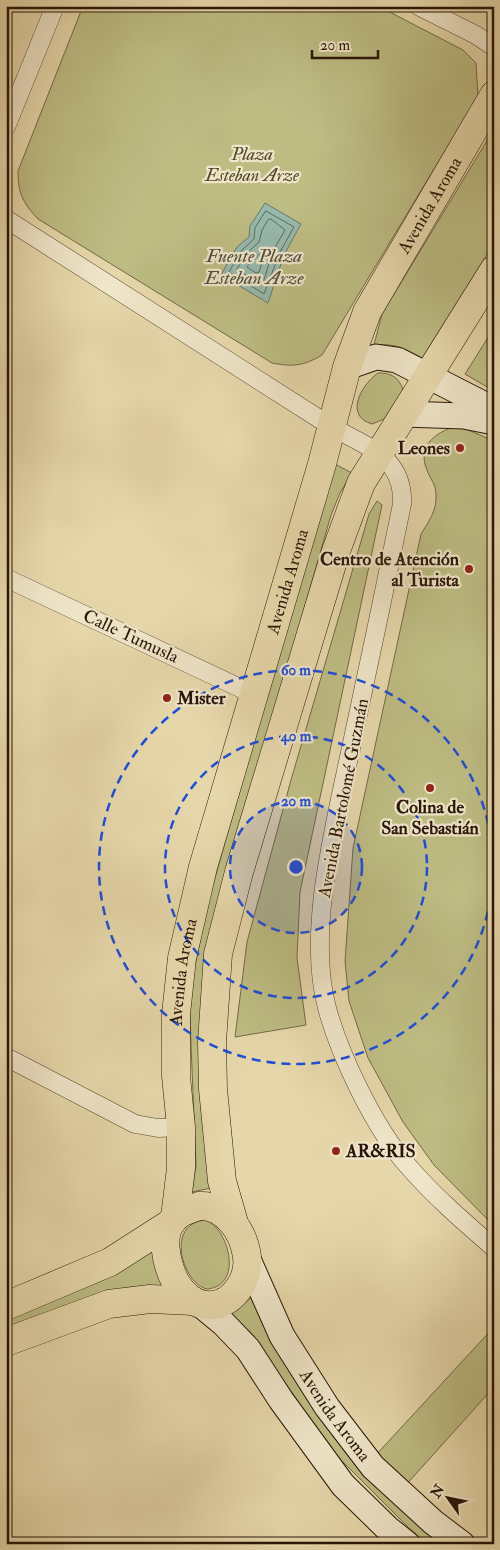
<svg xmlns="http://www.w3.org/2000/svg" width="500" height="1550" font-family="'IM FELL Double Pica',serif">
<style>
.green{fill:#bdbc83;stroke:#736945}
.water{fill:#96b9ad;stroke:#6a786b}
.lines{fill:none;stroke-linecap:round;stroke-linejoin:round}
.shore{stroke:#60685a;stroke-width:1}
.street-casing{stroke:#584630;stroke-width:19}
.secondary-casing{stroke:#291607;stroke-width:27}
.primary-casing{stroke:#291607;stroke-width:29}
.street{stroke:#efe5c8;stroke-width:18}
.secondary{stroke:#efe5c8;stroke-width:25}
.primary{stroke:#e6d7aa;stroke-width:28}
.ring{fill:none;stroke:#1d4ed8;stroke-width:2.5;stroke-dasharray:9 6}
.poi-dot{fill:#8f2418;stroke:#efe5c8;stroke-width:2}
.labels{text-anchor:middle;stroke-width:4.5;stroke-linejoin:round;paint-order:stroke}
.park-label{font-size:18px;font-style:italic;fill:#55482c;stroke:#efe5c8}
.street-label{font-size:18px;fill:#291607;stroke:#efe5c8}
.poi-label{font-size:18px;font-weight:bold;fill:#291607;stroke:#efe5c8;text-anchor:end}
.water-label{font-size:19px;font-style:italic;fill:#4f4f41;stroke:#efe5c8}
.centre{fill:#1d4ed8;stroke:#efe5c8;stroke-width:2.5}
.ring-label{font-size:15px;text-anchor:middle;font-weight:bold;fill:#1d4ed8;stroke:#efe5c8;stroke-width:4.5;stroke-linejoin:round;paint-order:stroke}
</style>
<rect width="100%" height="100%" fill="#e6d7aa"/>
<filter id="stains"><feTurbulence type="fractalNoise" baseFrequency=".004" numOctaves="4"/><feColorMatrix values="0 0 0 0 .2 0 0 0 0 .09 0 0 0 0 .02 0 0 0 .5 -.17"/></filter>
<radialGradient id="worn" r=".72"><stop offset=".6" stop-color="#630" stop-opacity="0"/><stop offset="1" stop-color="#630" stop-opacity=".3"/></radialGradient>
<path class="green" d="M83 6H378L463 50 476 63 478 96 322 355C304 366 292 367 272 363L38 219C23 203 18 194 18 171Z
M494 129V243L422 358C405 348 394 343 374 345L382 314Z
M494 328V391L465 374Z
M378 373C390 372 400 378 403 390L384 419 372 424C344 416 361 385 378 373Z
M454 427 466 429 494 441V1226L434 1165 403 1122 368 1058 349 1001 345 961 353 848 421 534C429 521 437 510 436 495 436 484 430 479 427 470 417 447 434 433 454 427Z
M335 464 352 473 340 493 331 515 218 908 216 1187 192 1192 196 1165 189 997 206 910 322 500Z
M377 501 382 505 300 892 297 958 306 1025 235 1037 247 942 291 780 369 514Z
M206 1220C230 1231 243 1286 207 1289 183 1284 164 1223 206 1220Z
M153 1246 163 1287H133L105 1292 6 1329V1320L106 1279 129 1266Z
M252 1297 442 1544H428L409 1528 332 1451 251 1333 229 1316Z
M494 1327V1387L405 1486 375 1456Z"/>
<path class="water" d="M265 203 301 224 284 255 268 303 221 275 237 247 249 237 250 226Z"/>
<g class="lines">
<path class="shore" d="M266 211 294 227 280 252 264 294 229 272 241 251 254 239 255 228Z
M271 219 285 230 273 251 263 283 260 285 237 269 245 255 259 242 262 230 268 220Z
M260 254 264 256 259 272 256 273 247 267Z"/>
<g class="street-casing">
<path id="street" d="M418 6 476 35 494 47
M6 127 55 6
M6 219 332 427C367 447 404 457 402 504 386 584 369 663 352 743 336 821 306 930 327 1008 340 1056 375 1129 408 1166 434 1196 464 1222 494 1248
M6 578 255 695
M6 1057 135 1124 158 1128 181 1127"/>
</g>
<g class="secondary-casing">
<g id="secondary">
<path d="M347 367 376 357 397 360 481 403 494 416"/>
<path d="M403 414 464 416 494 422"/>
<path id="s1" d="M247 1257 282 1336 327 1407 373 1467 433 1522 462 1544"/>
<path d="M200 1304 223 1323 248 1349 281 1400 343 1485 387 1528 407 1544"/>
</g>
</g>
<g class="primary-casing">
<g id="primary">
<path d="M199 1206C225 1204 244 1232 247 1257 250 1280 231 1308 206 1305 193 1304 183 1294 176 1283 167 1266 158 1233 175 1218 181 1211 191 1209 199 1206Z"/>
<path id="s2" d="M175 1217 181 1168V1127L176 1076V1014L182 958 203 867 322 464 347 367 367 312 494 95"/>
<path d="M234 1223 222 1181 213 1089 212 1042 218 954 239 872 336 551 361 483 494 270"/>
<path d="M6 1306 110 1262 171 1223"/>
<path d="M6 1342 109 1304 150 1299 193 1301"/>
</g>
</g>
<use href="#street" class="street"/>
<use href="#secondary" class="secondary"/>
<use href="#primary" class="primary"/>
</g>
<circle cx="296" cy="867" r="66" fill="#1d4ed8" fill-opacity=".12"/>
<g class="ring">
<circle cx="296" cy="867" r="66"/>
<circle cx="296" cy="867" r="131"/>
<circle cx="296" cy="867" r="197"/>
</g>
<g class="poi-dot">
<circle cx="460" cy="448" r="5"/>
<circle cx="469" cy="569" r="5"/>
<circle cx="167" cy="698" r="5"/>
<circle cx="430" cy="788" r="5"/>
<circle cx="336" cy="1151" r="5"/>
</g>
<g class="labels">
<g class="park-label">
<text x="252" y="160">Plaza<tspan x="252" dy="21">Esteban Arze</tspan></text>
</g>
<g class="street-label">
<text dy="6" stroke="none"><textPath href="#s2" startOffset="1056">Avenida Aroma</textPath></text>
<text dy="6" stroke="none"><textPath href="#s2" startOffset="651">Avenida Aroma</textPath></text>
<text transform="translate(131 636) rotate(25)" y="6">Calle Tumusla</text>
<text transform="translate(343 798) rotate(-79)" y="6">Avenida Bartolomé Guzmán</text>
<text dy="6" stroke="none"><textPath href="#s2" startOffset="246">Avenida Aroma</textPath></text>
<text dy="6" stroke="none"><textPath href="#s1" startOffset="182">Avenida Aroma</textPath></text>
</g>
<g class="poi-label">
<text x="450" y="454">Leones</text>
<text x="459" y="565">Centro de Atención<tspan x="459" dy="21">al Turista</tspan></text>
<text x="177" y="704" text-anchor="start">Mister</text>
<text x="430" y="813" text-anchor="middle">Colina de<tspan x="430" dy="21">San Sebastián</tspan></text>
<text x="346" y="1157" text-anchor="start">AR&amp;RIS</text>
</g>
<g class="water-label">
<text x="254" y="262">Fuente Plaza<tspan x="254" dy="22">Esteban Arze</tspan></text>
</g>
</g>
<circle cx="296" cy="867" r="8" class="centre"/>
<g class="ring-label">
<text x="296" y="675">60 m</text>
<text x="296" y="741">40 m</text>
<text x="296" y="806">20 m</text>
</g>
<rect width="500" height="1550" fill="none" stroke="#e6d7aa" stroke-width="25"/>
<rect x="8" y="8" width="485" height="1535" fill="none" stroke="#291607" stroke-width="2.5"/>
<rect x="12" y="12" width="475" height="1525" fill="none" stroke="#291607"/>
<g transform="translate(448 1498) rotate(303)" stroke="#efe5c8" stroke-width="4" paint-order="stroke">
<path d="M0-4L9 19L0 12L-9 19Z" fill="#291607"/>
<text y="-8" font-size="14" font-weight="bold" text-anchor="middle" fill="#291607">N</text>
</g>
<path d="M312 50v8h66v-8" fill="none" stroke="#291607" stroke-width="2.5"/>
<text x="320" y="50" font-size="15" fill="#291607" stroke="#efe5c8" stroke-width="4" paint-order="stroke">20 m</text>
<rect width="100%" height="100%" filter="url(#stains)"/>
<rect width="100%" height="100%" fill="url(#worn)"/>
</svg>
